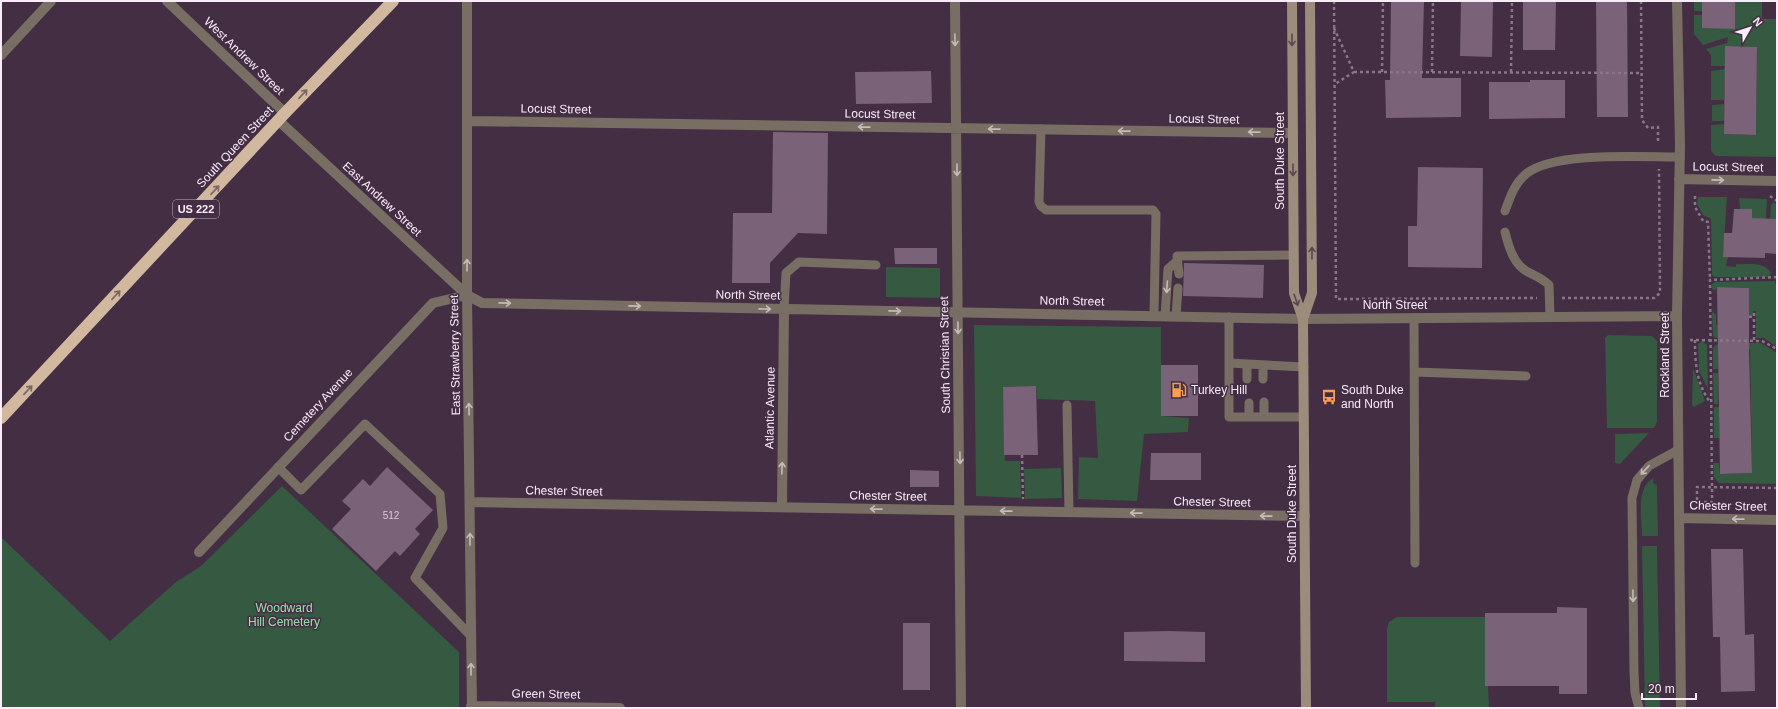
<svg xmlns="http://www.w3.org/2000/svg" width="1778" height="709" font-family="Arial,sans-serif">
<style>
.green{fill:#355941}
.building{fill:#7a6278}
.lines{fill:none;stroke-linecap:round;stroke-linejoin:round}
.path{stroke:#897688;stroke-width:2.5;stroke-dasharray:3 3;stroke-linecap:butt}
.lane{stroke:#786e63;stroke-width:9}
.street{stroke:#786e63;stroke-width:10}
.secondary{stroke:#9c8c7b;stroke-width:10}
.highway{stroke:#d1b89e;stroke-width:12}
.oneway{stroke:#c6babd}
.oneway2{stroke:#594651}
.oneway3{stroke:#7c6567}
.labels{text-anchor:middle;stroke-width:3;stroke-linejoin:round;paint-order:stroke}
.number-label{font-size:10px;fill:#dacad9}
.shield{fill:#432e43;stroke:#c3b3c2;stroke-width:1}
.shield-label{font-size:11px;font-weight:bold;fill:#faecf9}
.street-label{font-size:12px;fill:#faecf9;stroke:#432e43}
.poi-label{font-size:12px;fill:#faecf9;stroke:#432e43;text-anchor:start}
.park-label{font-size:12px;fill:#97e1af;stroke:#432e43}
</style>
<rect width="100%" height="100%" fill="#432e43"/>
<path class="green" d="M1694 1H1702V11H1694Z
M1735 1H1762V19H1777V11V157L1716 156 1711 151V125L1724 124V134L1756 135 1757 47 1725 46V66H1711V55L1706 49 1727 43 1728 37 1703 45 1694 34V15H1702V28H1735Z
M1725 69 1724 100H1711V71Z
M1724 104V121H1712V105Z
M1698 197H1727L1723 256 1728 257 1726 266 1736 267V264C1748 265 1764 261 1771 273L1768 277H1715L1712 275 1711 219 1703 215 1697 204Z
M1739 198 1767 199 1766 219 1752 218V209H1740Z
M1773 202 1777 205V219H1774L1770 223 1771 205Z
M886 267 940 268V298L886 297Z
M1775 281 1777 289V347L1764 338H1756V311H1753V315L1749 316V288L1717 287 1716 290 1712 289V284L1715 282Z
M1713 312 1716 315V325H1727V337L1716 338 1713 336 1712 313Z
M974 325 1161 327V416L1189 418 1188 432 1144 434 1137 501 1078 499 1079 457 1098 458 1095 401 1037 399 1036 386 1003 387 1005 461H1020L1021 498 976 496Z
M1608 335 1652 336 1657 341V422L1654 428H1607L1605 338Z
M1702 341 1707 345 1708 389 1699 371 1698 344Z
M1726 343V350H1718V369H1713V347L1718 344Z
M1743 343H1761L1777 353V484L1719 483 1714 477 1713 463H1719L1720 474 1752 473 1750 349H1743Z
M1693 368 1705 401 1694 407 1692 405Z
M1713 373H1718V404H1714Z
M1714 407H1719V438H1714Z
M1649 433 1620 464 1615 463V434Z
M1061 468 1062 498 1025 499 1024 469Z
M1654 478 1653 483 1657 485 1658 536H1642C1642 520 1635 486 1654 478Z
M282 486 459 652V708H1V537L110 641 176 582 201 566Z
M1642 546H1657L1660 708 1645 707Z
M1397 617H1485L1489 708H1435V702H1387V629L1389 622Z"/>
<path class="building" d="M1391 1H1424L1422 78H1461V117L1386 118 1385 80H1390Z
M1461 1H1493L1492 57 1460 56Z
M1523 1H1556L1555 50H1523Z
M1596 1H1627L1628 117H1597Z
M1702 1H1735V29L1702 28Z
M1725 46 1757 47 1756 135 1724 134Z
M931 71 932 103 856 104 855 72Z
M1530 80H1565V118L1489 119V82H1530Z
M773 132 828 133 827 234 798 233 770 263V283H732L733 213H772Z
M1418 167 1483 168 1482 268 1408 267V226H1417Z
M1734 209H1752V218L1777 219V254L1765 253V258L1723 257 1724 233H1732Z
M894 248H937V264H895Z
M1184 263 1264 265 1263 298 1183 296Z
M1717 287 1749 288V349L1752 473 1720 474Z
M1161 365H1198V416H1161Z
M1036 386 1038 455H1004L1003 387Z
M1151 453H1201V480H1150Z
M387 467 433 510 415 529 420 534 400 556 395 551 376 571 332 529 351 509 342 501 363 479 370 486Z
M910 470 939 471V487H910Z
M1711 549H1743L1745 635 1754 634 1755 691 1721 692 1720 637H1713Z
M1557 607 1587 608V694H1559V686H1485V613H1557Z
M903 623H930V690H903Z
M1169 631 1205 632V662L1124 661V632Z"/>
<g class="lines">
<path class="path" d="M1334 1 1336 299 1537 298
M1641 1 1642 120 1648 128 1658 127V144
M1334 28 1354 72 1335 84
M1354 72 1642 73
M1382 72 1383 1
M1432 72 1433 1
M1511 72 1512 1
M1695 196V207L1703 221 1708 222 1710 280
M1770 196 1777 201
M1777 277 1710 280 1712 487V502H1697V487L1777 488
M1562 298H1654L1660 293 1659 169
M1749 317 1754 316
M1690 340 1762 341 1777 349
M1695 340C1695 362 1696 383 1710 402
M1754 340V312
M1022 455 1023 499"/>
<path class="lane" d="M1041 129 1039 202 1041 206 1046 210H1153L1156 214 1154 315
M1505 211C1510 198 1514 184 1526 174 1553 151 1644 157 1680 157
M1505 232C1509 248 1514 266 1530 273 1538 277 1543 279 1549 285L1550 317
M1179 274 1177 256 1294 255
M784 309 786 273 799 262 876 265
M1165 316 1168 269 1176 262
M1176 316 1178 288
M1229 317V417H1304
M1414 318 1415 563
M1229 363 1304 367
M1247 364V379
M1263 365V379
M1415 372 1526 376
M1264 402V417
M1249 403V417
M1067 405 1069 512
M278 467 301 490 365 424 440 494 443 528 415 578 471 636
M1639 708 1635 693 1634 672 1632 498 1637 480 1649 466 1678 450"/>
<path class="street" d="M167 1 285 113
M467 1V295L472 708
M955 1 961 708
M1677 1 1680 145 1677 316 1681 708
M1 55 51 1
M279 121 467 295 482 303 1303 319 1677 316
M467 121 1293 133
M1679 179 1777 181
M470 502 1305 516
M782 507 784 309
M1679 518 1777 520
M199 552 433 303 467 295
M471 706 620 708"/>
<path class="secondary" d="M1292 1 1294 293 1303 319 1306 708
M1303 319 1312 293 1310 1"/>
<path class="highway" d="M1 418 285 113 393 1"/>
</g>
<defs><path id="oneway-shaft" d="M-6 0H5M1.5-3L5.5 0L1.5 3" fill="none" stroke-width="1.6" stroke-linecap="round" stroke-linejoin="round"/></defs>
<g class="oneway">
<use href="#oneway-shaft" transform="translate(955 40) rotate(89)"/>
<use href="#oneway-shaft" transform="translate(864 127) rotate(-179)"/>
<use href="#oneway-shaft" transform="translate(994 129) rotate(-179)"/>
<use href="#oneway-shaft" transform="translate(1124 131) rotate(-179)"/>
<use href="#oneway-shaft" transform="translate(1254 132) rotate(-179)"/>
<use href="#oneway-shaft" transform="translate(957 170) rotate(90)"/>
<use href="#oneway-shaft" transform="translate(1718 180) rotate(1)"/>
<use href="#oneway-shaft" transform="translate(467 265) rotate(-90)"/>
<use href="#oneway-shaft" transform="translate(1167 287) rotate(94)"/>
<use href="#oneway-shaft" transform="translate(505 303) rotate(1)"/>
<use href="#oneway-shaft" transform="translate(635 306) rotate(1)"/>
<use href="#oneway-shaft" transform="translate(765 309) rotate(1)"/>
<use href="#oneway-shaft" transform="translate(895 311) rotate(1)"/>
<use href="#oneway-shaft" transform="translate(958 328) rotate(89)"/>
<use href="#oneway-shaft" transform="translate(469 409) rotate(-91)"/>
<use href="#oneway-shaft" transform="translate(960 458) rotate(89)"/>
<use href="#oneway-shaft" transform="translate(782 468) rotate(-89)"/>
<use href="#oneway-shaft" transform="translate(1645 470) rotate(133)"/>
<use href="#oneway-shaft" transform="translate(876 509) rotate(-179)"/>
<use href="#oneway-shaft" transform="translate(1006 511) rotate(-179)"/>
<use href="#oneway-shaft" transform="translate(1136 513) rotate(-179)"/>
<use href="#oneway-shaft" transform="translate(1266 516) rotate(-179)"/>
<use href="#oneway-shaft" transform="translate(1738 519) rotate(-179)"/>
<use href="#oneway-shaft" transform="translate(470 539) rotate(-90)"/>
<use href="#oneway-shaft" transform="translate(1633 596) rotate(89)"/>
<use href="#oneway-shaft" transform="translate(471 669) rotate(-90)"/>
</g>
<g class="oneway2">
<use href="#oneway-shaft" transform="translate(1292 40) rotate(90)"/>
<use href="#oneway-shaft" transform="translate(1293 170) rotate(90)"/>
<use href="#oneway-shaft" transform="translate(1312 253) rotate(-90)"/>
<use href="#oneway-shaft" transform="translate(1296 300) rotate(71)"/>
</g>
<g class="oneway3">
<use href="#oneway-shaft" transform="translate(303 94) rotate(-47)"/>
<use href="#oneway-shaft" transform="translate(215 190) rotate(-47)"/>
<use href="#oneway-shaft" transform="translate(116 295) rotate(-47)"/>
<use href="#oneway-shaft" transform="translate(28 390) rotate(-47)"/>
</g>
<defs>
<g id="fuel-bare" transform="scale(1.2)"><path d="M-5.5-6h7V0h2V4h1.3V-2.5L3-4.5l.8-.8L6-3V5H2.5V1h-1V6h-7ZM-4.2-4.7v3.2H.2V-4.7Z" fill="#fc9d52" stroke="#432e43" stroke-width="2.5" paint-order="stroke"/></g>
<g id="bus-bare" transform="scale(1.2)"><path d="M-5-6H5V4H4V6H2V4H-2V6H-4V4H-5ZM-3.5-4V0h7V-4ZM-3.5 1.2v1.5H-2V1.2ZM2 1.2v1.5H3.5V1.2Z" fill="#fc9d52" stroke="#432e43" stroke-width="2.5" paint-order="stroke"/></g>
</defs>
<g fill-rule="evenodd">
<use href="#fuel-bare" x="1179" y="390"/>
<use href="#bus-bare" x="1329" y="397"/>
</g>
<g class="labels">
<g class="number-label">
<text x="391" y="519">512</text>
</g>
<rect class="shield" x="173" y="200" width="46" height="18" rx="3"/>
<g class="shield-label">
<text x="196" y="213">US 222</text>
</g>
<g class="street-label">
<text transform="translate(244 56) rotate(44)" y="4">West Andrew Street</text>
<text transform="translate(556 109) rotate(1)" y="4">Locust Street</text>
<text transform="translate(880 114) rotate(1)" y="4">Locust Street</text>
<text transform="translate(1204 119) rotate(1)" y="4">Locust Street</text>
<text transform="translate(235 147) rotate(-47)" y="4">South Queen Street</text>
<text transform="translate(1280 161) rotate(-90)" y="4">South Duke Street</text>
<text transform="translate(1728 167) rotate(1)" y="4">Locust Street</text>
<text transform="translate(382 199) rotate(43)" y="4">East Andrew Street</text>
<text transform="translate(748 295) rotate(1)" y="4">North Street</text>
<text transform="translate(1072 301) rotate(1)" y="4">North Street</text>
<text x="1395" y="309">North Street</text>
<text transform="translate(455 355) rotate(-91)" y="4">East Strawberry Street</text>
<text transform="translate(945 355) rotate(-91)" y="4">South Christian Street</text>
<text transform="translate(1665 355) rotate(-90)" y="4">Rockland Street</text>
<text transform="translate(318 405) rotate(-47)" y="4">Cemetery Avenue</text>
<text transform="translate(770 408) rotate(-89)" y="4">Atlantic Avenue</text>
<text transform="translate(564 491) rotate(1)" y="4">Chester Street</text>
<text transform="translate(888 496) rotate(1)" y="4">Chester Street</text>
<text transform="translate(1212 502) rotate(1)" y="4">Chester Street</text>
<text transform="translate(1728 506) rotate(1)" y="4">Chester Street</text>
<text transform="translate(1292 514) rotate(-90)" y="4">South Duke Street</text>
<text transform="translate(546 694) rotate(1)" y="4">Green Street</text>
</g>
<g class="poi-label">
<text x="1191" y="394">Turkey Hill</text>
<text x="1341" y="394">South Duke<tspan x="1341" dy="14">and North</tspan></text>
</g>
<g class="park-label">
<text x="284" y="612">Woodward<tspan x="284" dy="14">Hill Cemetery</tspan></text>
</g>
</g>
<rect width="1778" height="709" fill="none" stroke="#faecf9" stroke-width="4"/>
<g transform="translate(1750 28) rotate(51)" stroke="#432e43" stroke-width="3" paint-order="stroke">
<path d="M0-3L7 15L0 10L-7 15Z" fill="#faecf9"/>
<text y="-6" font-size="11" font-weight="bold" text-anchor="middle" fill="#faecf9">N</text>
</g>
<path d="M1642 693v6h54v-6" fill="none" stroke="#faecf9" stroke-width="2"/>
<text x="1648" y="693" font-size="12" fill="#faecf9" stroke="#432e43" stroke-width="3" paint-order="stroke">20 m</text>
</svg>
